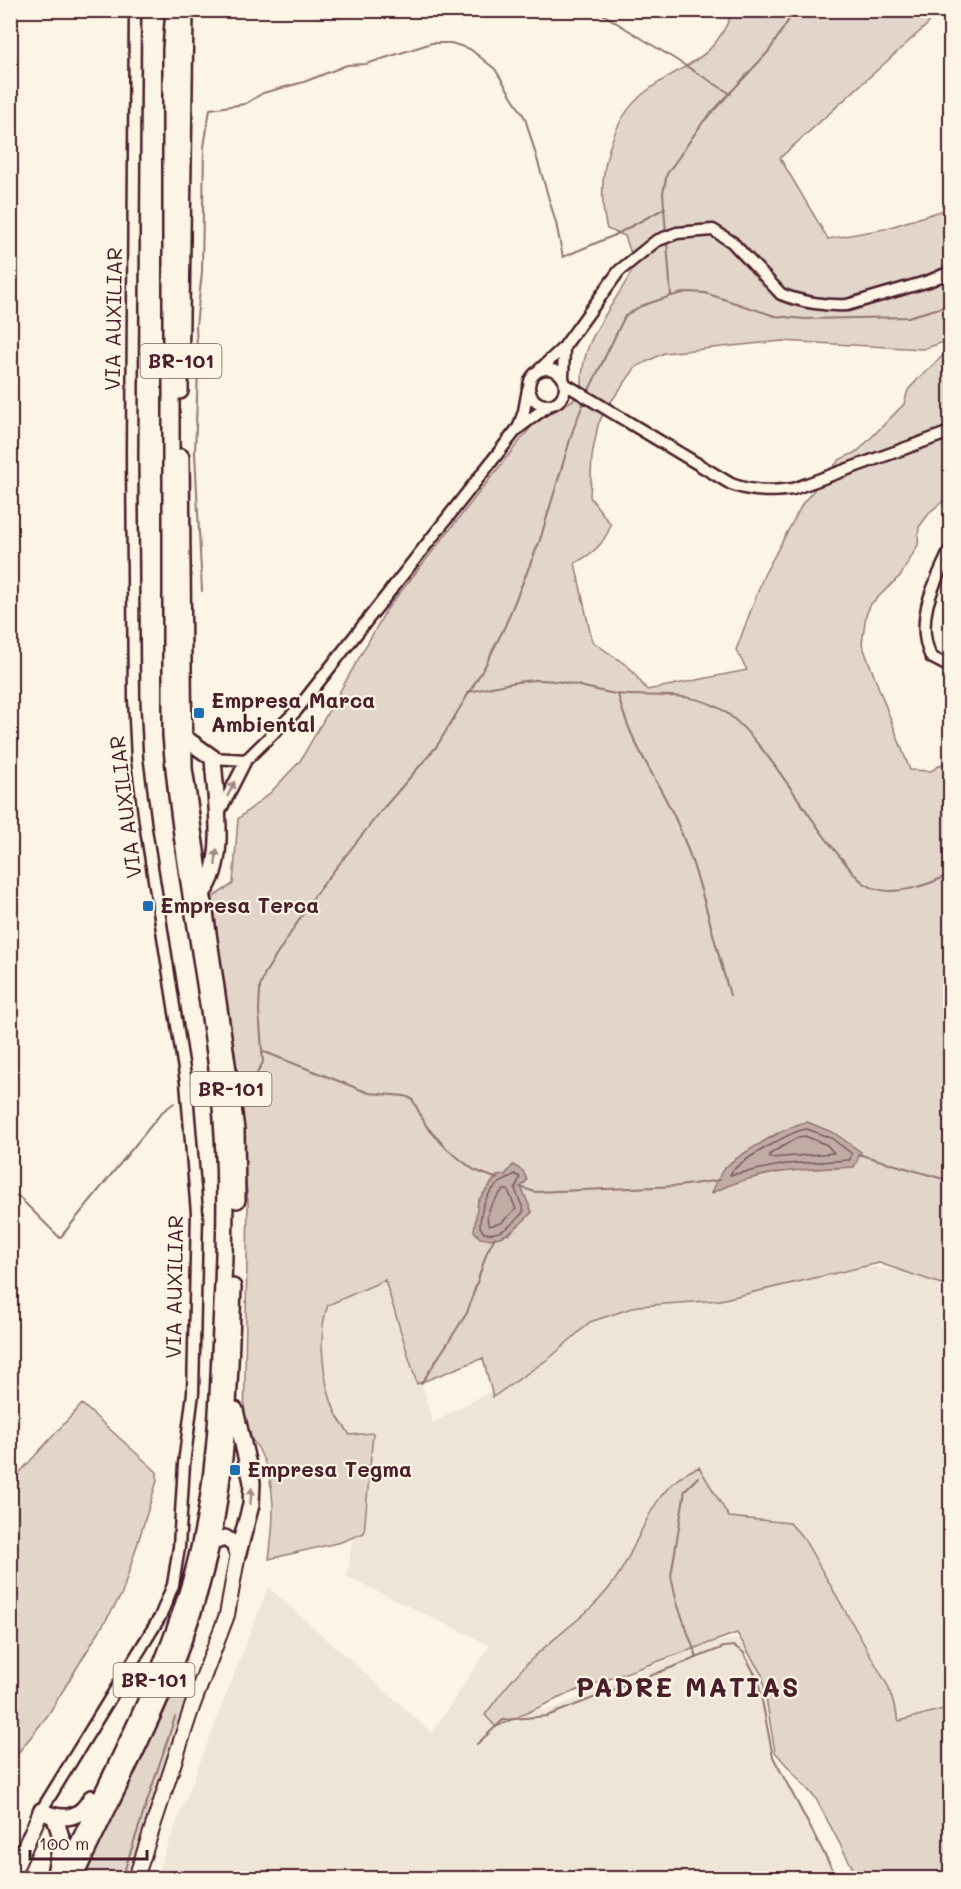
<svg xmlns="http://www.w3.org/2000/svg" width="961" height="1889" font-family="Mali,sans-serif">
<style>
.built{fill:#eee5d7}
.green{fill:#e2d5ca;stroke:#967a7a;stroke-width:1.5;fill-rule:evenodd}
.water{fill:#c0aca5;stroke:#917474;stroke-width:1.5}
.lines{fill:none;stroke-linecap:round;stroke-linejoin:round}
.shore{stroke:#79575c;stroke-width:1.5}
.stream{stroke:#917474;stroke-width:2}
.minor-casing{stroke:#4a1f2b;stroke-width:15}
.major-casing{stroke:#4a1f2b;stroke-width:18}
.highway-casing{stroke:#4a1f2b;stroke-width:20}
.minor{stroke:#fcf5e5;stroke-width:10}
.major{stroke:#fcf5e5;stroke-width:14}
.highway{stroke:#fcf5e5;stroke-width:15}
.oneway{fill:#a38a88}
.poi-dot{fill:#1f6fb2;stroke:#fcf5e5;stroke-width:2}
.labels{text-anchor:middle;stroke-width:4.5;stroke-linejoin:round;paint-order:stroke}
.shield{fill:#fcf5e5;stroke:#7f5f63;stroke-width:1.5}
.shield-label{font-size:20px;font-weight:bold;fill:#4a1f2b}
.street-label{font-size:21px;fill:#4a1f2b;stroke:#fcf5e5}
.poi-label{font-size:21px;font-weight:bold;fill:#4a1f2b;stroke:#fcf5e5;text-anchor:start}
.district-label{font-size:27px;font-weight:bold;letter-spacing:1.5px;fill:#4a1f2b;stroke:#fcf5e5}
</style>
<rect width="100%" height="100%" fill="#fcf5e5"/>
<filter id="ink" filterUnits="userSpaceOnUse"><feTurbulence type="fractalNoise" baseFrequency=".0167" numOctaves="2"/><feDisplacementMap in="SourceGraphic" scale="12" xChannelSelector="R" yChannelSelector="G"/><feConvolveMatrix kernelMatrix="1 2 1 2 8 2 1 2 1" color-interpolation-filters="sRGB"/></filter>
<g filter="url(#ink)">
<path class="built" d="M863 1265 945 1278 950 1282V1705L893 1723 852 1633 591 1631 521 1666 499 1714 551 1709 707 1642 739 1639 760 1673 773 1752 839 1878H155L268 1587 432 1733 490 1645 347 1577 366 1444 340 1445 317 1368 316 1291 390 1271 433 1423 537 1365 599 1309Z"/>
<path class="green" d="M733 11H938L927 25 780 158 828 239 884 229 950 208V340L923 349 782 341 664 353 636 367 605 410 598 425 592 456 590 497 611 525C603 545 594 553 575 563L592 641 629 667 647 690 747 670 736 650 764 575 803 503 839 460 858 451 904 404 908 390 919 378 950 349V496L931 511 919 527 918 545 901 575 871 604 866 615 862 644 910 770 931 771 950 759V1287L879 1263 720 1300 638 1306 590 1322 551 1357 493 1397 483 1358 417 1384 385 1280 328 1305C317 1333 323 1383 335 1411 338 1419 345 1427 350 1435L373 1433 364 1533 341 1542 269 1559C274 1521 278 1484 258 1448 255 1442 248 1436 244 1430L248 1201 213 897 233 884 238 819 271 792 300 761 387 609 534 423 583 394C575 342 614 309 635 265L625 236 607 229C595 183 608 119 648 90 689 60 712 63 733 11ZM777 1133 854 1167 787 1170 731 1183 713 1192 731 1162ZM505 1175 521 1187 532 1212 508 1235 478 1201 497 1176Z
M82 1404 157 1472V1481L122 1594 48 1715 11 1762V1482Z
M699 1467 729 1517 790 1523 804 1539 888 1686 899 1721 950 1707V1878H858L816 1799 775 1752 762 1675 737 1633 570 1693 496 1727 485 1715C500 1694 516 1673 535 1656 563 1629 595 1611 617 1577 643 1538 650 1486 699 1467Z
M180 1680 195 1684 130 1878H83Z"/>
<path class="water" d="M807 1122 834 1133 861 1152 854 1167C805 1169 757 1170 712 1193 715 1186 718 1178 722 1171 732 1158 791 1124 807 1122Z
M513 1165 523 1171 527 1180 521 1187 532 1212C516 1229 504 1242 480 1238L474 1231 478 1201 497 1176 505 1175Z"/>
<g class="lines">
<path class="shore" d="M807 1129 831 1138 851 1153 850 1160 786 1164 730 1175C733 1164 793 1130 807 1129Z
M805 1136 827 1145 834 1153 770 1158V1154L798 1137Z
M514 1174 520 1177 515 1189 524 1211C513 1224 502 1236 484 1233L480 1227C480 1211 485 1195 498 1184 504 1180 509 1180 514 1174Z
M503 1190H508L516 1209 501 1223 489 1226C483 1213 494 1200 503 1190Z"/>
<path class="stream" d="M596 10 731 94
M666 234 663 193 667 174 703 122 769 51 795 10
M667 242 671 296
M587 394 625 316 641 306 671 296 687 292 705 293 775 316 804 319 908 317 950 305
M202 591 195 453 198 369 196 326 202 272 204 147 210 109 245 104 263 93 304 82 347 65 366 64 432 43H451L470 49 495 69 525 118 556 223 563 257 615 235 665 208
M468 692C490 688 513 681 536 680 562 679 590 690 616 694 651 698 687 690 719 708 762 733 807 819 842 859 850 868 857 880 867 885 891 899 929 885 950 874
M618 694C629 743 660 782 679 827 702 881 713 939 730 995
M262 1051 369 1093 405 1096 412 1099 427 1127 447 1149 474 1170 498 1179
M252 1083 263 1062 259 1011 260 987 265 973 317 892 381 811 437 746 485 666 505 626 540 540 573 430 585 399
M858 1154 950 1181
M520 1187 535 1192 679 1186 720 1180
M10 1193 19 1197 60 1238 162 1112 174 1103
M421 1384 467 1313 487 1252 495 1237
M697 1658 677 1603 671 1576 685 1490 698 1477
M477 1744 503 1720 547 1716 724 1647 734 1646 743 1652 758 1680 773 1757 837 1878
M122 1878 175 1717"/>
<g class="minor-casing">
<path id="minor" d="M529 387a18 18 0 1 1 36 0a18 18 0 1 1-36 0Z
M538 371 564 347 619 271 656 241 677 233 713 230 732 242 781 294C800 302 826 306 847 305L929 281 950 272
M563 378 564 347
M565 384 731 484C753 492 770 492 793 489L950 432
M518 429 524 411 528 389
M950 550C934 584 914 620 931 657L950 667
M213 758 246 760
M218 815 246 760 296 711 517 429 549 405
M41 1811 160 1617 173 1585 179 1547 184 1464 193 1393 197 1213 186 1082 146 829 137 759 134 699 132 455 135 10"/>
</g>
<g class="major-casing">
<path id="major" d="M11 1878 41 1811
M136 1878 192 1707 227 1615 238 1553"/>
</g>
<g class="highway-casing">
<path id="highway" d="M180 391 185 10
M181 457 184 768 231 1091 236 1130 237 1200
M182 736 213 758C215 797 228 861 203 892
M235 1410 252 1482 251 1505 238 1553
M210 1543 225 1538 234 1544 238 1553
M41 1811C62 1821 80 1820 91 1798
M54 1878 62 1840 55 1818
M62 1878C109 1777 165 1677 194 1569 215 1490 218 1409 221 1328 225 1247 228 1167 219 1086 206 969 180 853 171 735V49L174 10
M74 1878C121 1778 178 1678 205 1570 229 1477 229 1382 233 1287"/>
</g>
<use href="#minor" class="minor"/>
<use href="#major" class="major"/>
<use href="#highway" class="highway"/>
</g>
<defs><path id="oneway-solid" d="M-6-.8H1V-3.2L6.5 0L1 3.2V.8H-6Z" transform="scale(1.5)"/></defs>
<g class="oneway">
<use href="#oneway-solid" transform="translate(231 789) rotate(-64)"/>
<use href="#oneway-solid" transform="translate(216 857) rotate(-86)"/>
<use href="#oneway-solid" transform="translate(251 1496) rotate(-86)"/>
</g>
</g>
<g class="poi-dot">
<rect x="193" y="707" width="12" height="12" rx="3"/>
<rect x="142" y="900" width="12" height="12" rx="3"/>
<rect x="229" y="1464" width="12" height="12" rx="3"/>
</g>
<g class="labels">
<g class="shield">
<rect x="140.5" y="344" width="81" height="34" rx="4.5"/>
<rect x="190.5" y="1072" width="81" height="34" rx="4.5"/>
<rect x="113.5" y="1663" width="81" height="34" rx="4.5"/>
</g>
<g class="shield-label">
<text x="181" y="368">BR-101</text>
<text x="231" y="1096">BR-101</text>
<text x="154" y="1687">BR-101</text>
</g>
<g class="street-label">
<text transform="translate(114 319) rotate(-89)" y="7">VIA AUXILIAR</text>
<text transform="translate(126 807) rotate(-97)" y="7">VIA AUXILIAR</text>
<text transform="translate(175 1287) rotate(-89)" y="7">VIA AUXILIAR</text>
</g>
<g class="poi-label">
<text x="211" y="708">Empresa Marca<tspan x="211" dy="24">Ambiental</tspan></text>
<text x="160" y="913">Empresa Terca</text>
<text x="247" y="1477">Empresa Tegma</text>
</g>
<g class="district-label">
<text x="688" y="1697">PADRE MATIAS</text>
</g>
</g>
<rect width="961" height="1889" fill="none" stroke="#fcf5e5" stroke-width="36"/>
<rect x="18" y="18" width="925" height="1853" fill="none" stroke="#4a1f2b" stroke-width="2" filter="url(#ink)"/>
<path d="M30 1850v9h117v-9" fill="none" stroke="#4a1f2b" stroke-width="3"/>
<text x="39" y="1850" font-size="18" fill="#4a1f2b" stroke="#fcf5e5" stroke-width="4.5" paint-order="stroke">100 m</text>
</svg>
